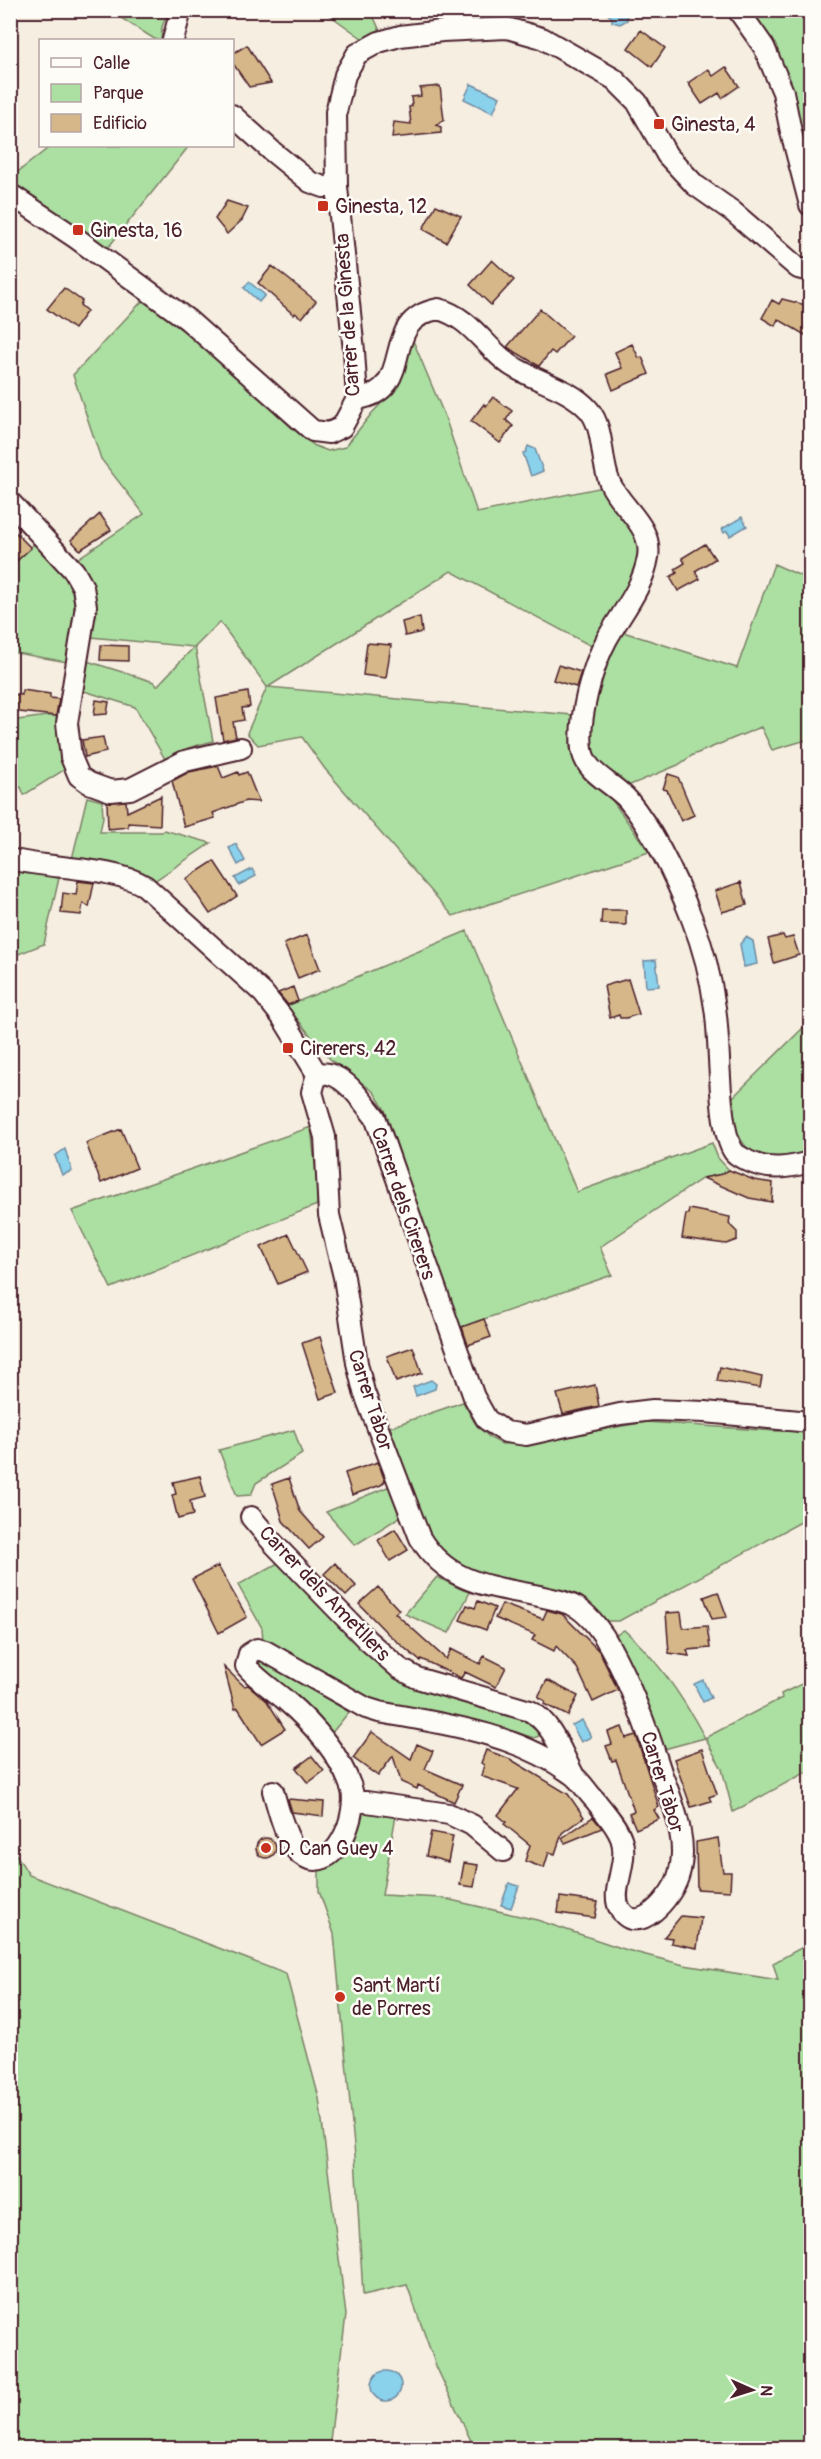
<svg xmlns="http://www.w3.org/2000/svg" width="821" height="2459" font-family="Pangolin,sans-serif">
<style>
.green{fill:#ace0a2;stroke:#7b8066;stroke-width:1.5}
.water{fill:#8ad1ec;stroke:#708a9f;stroke-width:1.5}
.building{fill:#d5b789;stroke:#4a1f2b;stroke-width:1.5}
.lines{fill:none;stroke-linecap:round;stroke-linejoin:round}
.minor-casing{stroke:#4a1f2b;stroke-width:24}
.minor{stroke:#fdfcf7;stroke-width:20}
.poi-dot{fill:#c8321e;stroke:#fdfcf7;stroke-width:2}
.labels{text-anchor:middle;stroke-width:5;stroke-linejoin:round;paint-order:stroke}
.poi-label{font-size:20px;fill:#4a1f2b;stroke:#fdfcf7;text-anchor:start}
.street-label{font-size:20px;fill:#4a1f2b;stroke:#fdfcf7}
</style>
<rect width="100%" height="100%" fill="#f5eee1"/>
<filter id="ink" filterUnits="userSpaceOnUse"><feTurbulence type="fractalNoise" baseFrequency=".0167" numOctaves="2"/><feDisplacementMap in="SourceGraphic" scale="12" xChannelSelector="R" yChannelSelector="G"/><feConvolveMatrix kernelMatrix="1 2 1 2 8 2 1 2 1" color-interpolation-filters="sRGB"/></filter>
<g filter="url(#ink)">
<path class="green" d="M110 11H168L162 27 161 40H156Z
M324 11H371L380 31 363 39Z
M750 11H810V171L766 33Z
M51 146H189L107 249 11 181 19 171Z
M144 299 230 369 293 429 315 446 328 451 345 447 372 413 394 390 412 338 445 417 477 513 603 487C609 507 631 522 636 537 647 565 607 622 593 647L451 571 268 687 572 715 570 748 576 766 586 780 610 797 649 852 453 916 325 769 302 737 258 745 247 733 267 687 220 622 195 647 213 741 188 748 165 759 135 707 81 690 87 661 154 682 157 686 194 647 91 637C95 607 94 584 77 559L144 514 101 459 73 375Z
M35 543C46 555 61 567 69 582 80 607 71 637 67 662L11 652V567Z
M774 564 810 580V739L772 750 761 727 693 755 678 765 628 786C619 778 595 761 591 751 581 722 608 658 623 632L737 668Z
M47 716H58L57 729 64 770 24 795 21 787 11 789V721Z
M87 797 102 801 103 817 100 832H162L164 830 211 843 154 881C128 863 103 863 72 859Z
M11 869 59 878 44 944 11 957Z
M467 931 577 1192 712 1143 718 1158 729 1170 722 1174 703 1178 600 1247 612 1275 458 1328 385 1110 374 1092 331 1060 322 1050 287 1006Z
M810 1021V1150C757 1166 739 1157 729 1101Z
M311 1127 317 1183V1205L111 1288 72 1211Z
M463 1402 475 1423 490 1438 502 1444 524 1443 646 1422 776 1431H810V1517L619 1621H605C599 1614 593 1606 585 1601 572 1592 556 1590 541 1587 490 1576 450 1576 423 1524L390 1427Z
M294 1430 302 1454 256 1483 251 1495 237 1496 219 1450Z
M390 1486 400 1517 355 1545 326 1512Z
M278 1563 372 1658 395 1677 424 1690 523 1720 539 1733V1736L534 1738 479 1721 371 1700 350 1691 285 1650 263 1640 262 1628 238 1585Z
M437 1577 463 1590 470 1592 449 1633 405 1614Z
M624 1630C658 1659 684 1699 705 1738L782 1698 781 1694 810 1680V1770L733 1812 722 1769 705 1738 664 1749 646 1699 615 1636Z
M261 1660 349 1712 330 1735 308 1708 259 1664Z
M363 1811 396 1815 382 1895 442 1898 537 1920 627 1950 684 1965 778 1980 773 1963 810 1943V2448H453L472 2443 436 2366 407 2285 363 2295 355 2156 334 1934 319 1891V1870L331 1863 359 1812Z
M10 1845 29 1875 286 1974 319 2098 346 2315 329 2448H11Z"/>
<path class="water" d="M604 11H626L627 20 620 24 612 22V18Z
M471 84 500 97 493 113 464 99Z
M249 282 265 295 259 302 244 288Z
M528 446 535 449 543 471 531 476 523 453 526 452Z
M742 517 747 526 730 536 727 531 724 533 722 529Z
M236 844 245 861 238 865 229 848Z
M252 869 256 876 239 885 235 878Z
M746 937 753 941 757 964 744 967 740 944Z
M656 960 659 986 646 987 644 961Z
M65 1149 72 1171 62 1175 55 1156Z
M431 1380 436 1384 435 1389 416 1396 413 1387Z
M703 1680 711 1698 703 1702 694 1684Z
M582 1720 591 1737 581 1742 572 1725Z
M509 1883 519 1886 511 1908 501 1905Z
M371 2386a15 15 0 1 1 30 0a15 15 0 1 1-30 0Z"/>
<path class="building" d="M641 30 665 48 652 67 628 48Z
M247 45 271 83 249 87 232 62V54Z
M726 67 739 86 722 98 719 93 702 104 688 83 708 69 713 76Z
M440 86 444 120 436 125 441 127V133L392 138 394 122 411 124 409 107 412 106 411 97 421 96 420 88Z
M227 201 248 208 242 220 227 234 215 219Z
M436 205 461 216 446 242 423 229Z
M492 260 514 280 491 305 470 285Z
M272 266 316 301 302 318 295 313 294 315 258 283Z
M64 288 82 301 80 305 87 311 74 329 47 309Z
M782 299 810 306V338L778 319 775 326 762 318 772 300 779 304Z
M540 309 571 336 555 354 551 351 539 366 507 347Z
M632 344 639 358 642 357 649 374 613 390 607 374 622 368 615 352Z
M493 397 512 411 506 420 513 426 500 443 471 421 484 404 486 406Z
M100 514 111 530 80 550 71 540Z
M10 527 31 548 10 567Z
M705 544 715 559 695 571 700 579 678 591 670 577 677 573 675 569 685 563 682 558Z
M420 617 422 632 405 636 402 622Z
M367 643 391 645 386 678 363 675Z
M101 645 128 646V661L100 660Z
M558 665 581 672 576 687 553 680Z
M22 690 50 694V698L59 699 56 716 10 711V694L22 695Z
M248 692 250 707 242 708 244 720 233 722 236 737 223 740 216 698Z
M96 700 109 702 107 714 94 715Z
M103 737 106 752 85 757 82 740Z
M218 766 223 778 238 772 239 775 247 772 259 802 246 801 213 813 215 818 184 827 172 781 189 772Z
M668 774 678 777 694 815 681 821 667 790 663 789Z
M161 796 160 825 128 823V827L108 829 107 802 126 801 127 812Z
M214 861 237 896 210 914 186 879Z
M78 881 94 883 89 907 83 903 81 915 61 913 63 893 76 895Z
M741 882 747 905 722 912 715 891Z
M602 910H626V925L601 924Z
M307 935 320 969 298 978 284 944Z
M783 935 785 939 793 937 799 955 774 963 768 939Z
M628 979 639 1014 626 1018H620L619 1015 610 1018 604 986Z
M293 987 298 1001 288 1005 278 993Z
M121 1129 137 1168 101 1183 86 1143Z
M729 1170 754 1180 773 1183 772 1202 749 1198 703 1178 722 1174Z
M689 1209 730 1217 729 1224 737 1232V1240L726 1244 682 1238 686 1214H688Z
M289 1234 307 1272 278 1284 261 1247Z
M484 1319 491 1337 468 1345 462 1327Z
M320 1337 338 1393 320 1399 302 1343Z
M413 1347 422 1373 396 1382 387 1356Z
M720 1367 762 1377 760 1388 717 1381Z
M595 1385 599 1406 563 1414 557 1394Z
M378 1462 385 1481 381 1485 352 1495 345 1473Z
M200 1476 205 1497 190 1501 193 1515 178 1519 172 1495 176 1494 173 1482Z
M289 1478 300 1511 323 1537 309 1549 283 1521 278 1503 272 1484Z
M395 1529 408 1550 390 1561 378 1540Z
M335 1563 356 1586 346 1596 324 1574Z
M218 1566 247 1617 219 1633 192 1579Z
M378 1587 399 1610 395 1613 446 1659 451 1649 480 1664 484 1656 506 1667 496 1687 465 1672 461 1678 421 1659 420 1661 388 1634 359 1604Z
M718 1592 727 1617 712 1619 704 1597Z
M478 1601 495 1608 486 1630 460 1620 467 1605 475 1608Z
M502 1604 543 1619 547 1610 562 1614 599 1651 618 1690 593 1702 577 1668 556 1646 554 1651 532 1640 535 1635 495 1618Z
M681 1612 683 1628 707 1626 710 1648 687 1650 689 1656 669 1653 666 1613Z
M224 1667 244 1686 248 1685 267 1701 285 1729 261 1744 238 1708 235 1709Z
M547 1680 578 1696 568 1716 544 1704 545 1701 538 1697Z
M622 1727 626 1738 636 1735 659 1807 654 1810 659 1819 636 1829 629 1813 634 1811 616 1760 612 1761 606 1746 612 1744 608 1732Z
M372 1732 411 1759 417 1744 433 1751 425 1769 462 1785 454 1802 418 1785 417 1789 401 1782 393 1756 378 1776 353 1758Z
M702 1749 717 1794 709 1797 711 1801 691 1807 674 1759Z
M486 1750 510 1759 568 1794 584 1817 562 1833 555 1854 549 1852 544 1868 525 1861 530 1845 504 1824 506 1822 498 1815 518 1789 481 1776 484 1765 481 1763Z
M312 1756 324 1771 308 1783 296 1768Z
M288 1799 324 1802 323 1816 292 1812Z
M593 1817 602 1828 565 1843 562 1838Z
M431 1832 453 1836 448 1862 426 1856Z
M256 1848a10 10 0 1 1 20 0a10 10 0 1 1-20 0Z
M718 1838 723 1872H731L730 1891 697 1889 696 1842Z
M464 1863 478 1865 474 1887 460 1885Z
M560 1897 598 1902 595 1918 558 1913Z
M681 1916 701 1918 697 1948 671 1943 672 1938 664 1937Z"/>
<g class="lines">
<g class="minor-casing">
<path id="minor" d="M738 10 764 47 783 92 791 132 810 205
M173 40 181 10
M232 115 273 152 310 182 324 187H337
M10 194 76 238 188 320 313 431 329 433 342 427 357 399 354 351 337 187 336 112 345 75 357 54 379 42 400 36 442 31 507 28 542 38 614 79 637 102 667 155 695 185 732 211 798 268 810 271
M357 399C419 390 376 321 438 309 470 317 484 346 509 364 533 381 569 387 589 410 605 429 600 461 610 483 621 508 653 526 648 557 643 588 622 612 607 639 592 666 578 719 582 749 585 774 614 783 628 800 656 834 676 878 692 919 703 947 711 978 715 1008 721 1043 717 1128 734 1152 737 1156 743 1158 748 1161 769 1171 788 1168 810 1162
M10 502 74 571 83 587 86 606 67 723 71 757 79 776 89 783 111 791 130 789 185 761 241 748
M10 859C49 869 114 867 145 886L263 993 282 1017 317 1074
M317 1074C341 1068 362 1101 375 1117L474 1397 487 1420 506 1432 526 1435 620 1414 653 1410 705 1412 810 1422
M251 1517 273 1543 367 1640 399 1668 417 1678 530 1711C553 1724 561 1752 573 1774
M273 1791C278 1808 286 1843 300 1854 335 1880 360 1812 351 1787 339 1753 311 1722 284 1699 272 1689 257 1679 246 1666L249 1654 257 1649 265 1651 366 1708 379 1712C445 1724 515 1733 570 1773 580 1779 587 1792 595 1800 604 1812 616 1824 621 1838 630 1862 609 1892 620 1909 638 1939 672 1896 678 1877 683 1862 683 1847 680 1832 677 1812 669 1793 662 1775 648 1731 632 1687 610 1647 603 1633 591 1617 578 1608 567 1601 552 1599 539 1596 490 1586 448 1584 420 1538L364 1392 357 1363 344 1277 329 1215 325 1137 312 1092 317 1074
M353 1800 449 1814 472 1825 503 1851"/>
</g>
<use href="#minor" class="minor"/>
</g>
</g>
<g class="poi-dot">
<rect x="653" y="118" width="12" height="12" rx="3"/>
<rect x="317" y="200" width="12" height="12" rx="3"/>
<rect x="72" y="224" width="12" height="12" rx="3"/>
<rect x="282" y="1042" width="12" height="12" rx="3"/>
<circle cx="266" cy="1848" r="6"/>
<circle cx="340" cy="1997" r="6"/>
</g>
<g class="labels">
<g class="poi-label">
<text x="671" y="131">Ginesta, 4</text>
<text x="335" y="213">Ginesta, 12</text>
<text x="90" y="237">Ginesta, 16</text>
<text x="300" y="1055">Cirerers, 42</text>
<text x="278" y="1855">D. Can Guey 4</text>
<text x="352" y="1992">Sant Martí<tspan x="352" dy="23">de Porres</tspan></text>
</g>
<g class="street-label">
<text transform="translate(347 315) rotate(-94)" y="7">Carrer de la Ginesta</text>
<text transform="translate(404 1203) rotate(71)" y="7">Carrer dels Cirerers</text>
<text transform="translate(371 1400) rotate(72)" y="7">Carrer Tàbor</text>
<text transform="translate(325 1593) rotate(46)" y="7">Carrer dels Ametllers</text>
<text transform="translate(663 1782) rotate(73)" y="7">Carrer Tàbor</text>
</g>
</g>
<rect width="821" height="2459" fill="none" stroke="#fdfcf7" stroke-width="36"/>
<rect x="18" y="18" width="785" height="2423" fill="none" stroke="#4a1f2b" stroke-width="2" filter="url(#ink)"/>
<rect x="39" y="39" width="195" height="108" fill="#fdfcf7" stroke="#b5a4a5" stroke-width="1.5"/>
<rect x="51" y="58" width="30" height="9" fill="#fdfcf7" stroke="#b5a4a5" stroke-width="1.5"/>
<text x="93" y="69" font-size="18" fill="#4a1f2b">Calle</text>
<rect x="51" y="84" width="30" height="18" fill="#ace0a2" stroke="#b5a4a5" stroke-width="1.5"/>
<text x="93" y="99" font-size="18" fill="#4a1f2b">Parque</text>
<rect x="51" y="114" width="30" height="18" fill="#d5b789" stroke="#b5a4a5" stroke-width="1.5"/>
<text x="93" y="129" font-size="18" fill="#4a1f2b">Edificio</text>
<g transform="translate(752 2390) rotate(93)" stroke="#fdfcf7" stroke-width="4.5" paint-order="stroke">
<path d="M0-4.5L10 22L0 15L-10 22Z" fill="#4a1f2b"/>
<text y="-9" font-size="16" font-weight="bold" text-anchor="middle" fill="#4a1f2b">N</text>
</g>
</svg>
